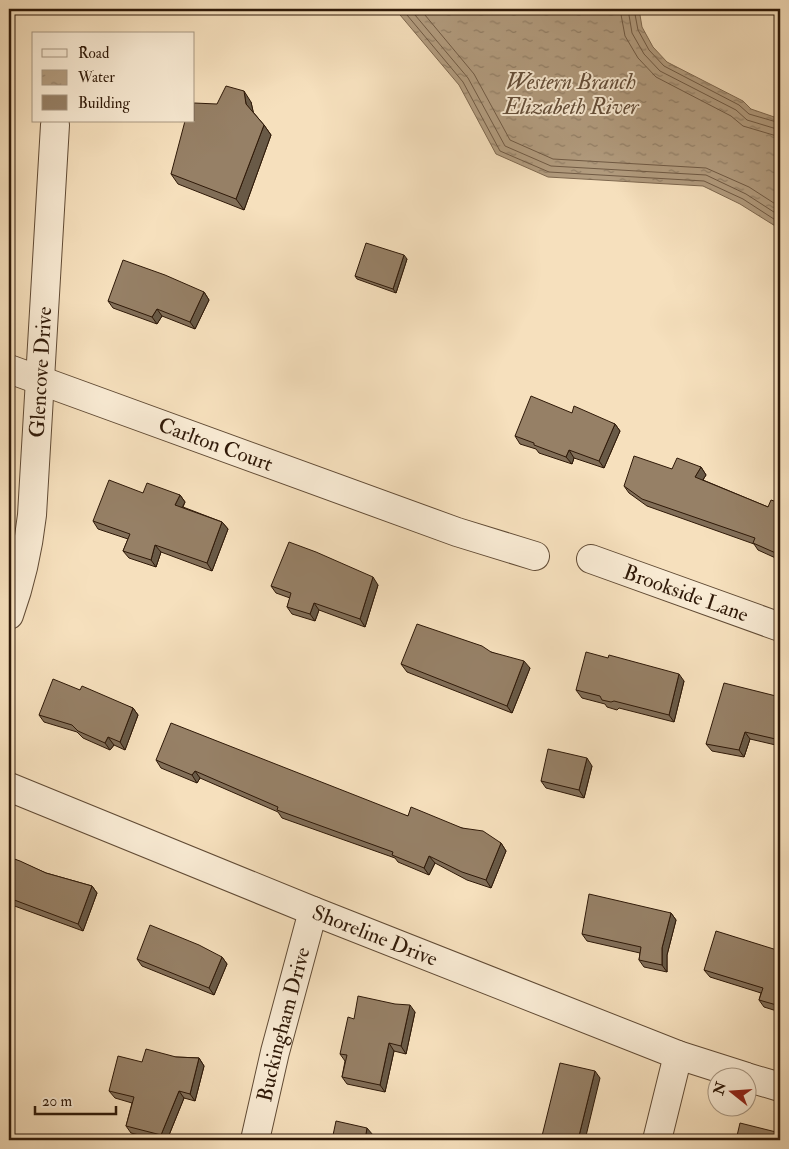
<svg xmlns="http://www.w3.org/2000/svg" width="789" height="1149" font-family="'IM FELL Double Pica',serif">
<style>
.water{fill:url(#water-ripples);stroke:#7e684f}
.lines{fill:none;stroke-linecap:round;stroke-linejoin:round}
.shore{stroke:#705a44;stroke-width:1}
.street-casing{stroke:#614b35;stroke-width:30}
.street{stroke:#f9ebd4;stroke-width:28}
.wall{fill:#816e58;stroke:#2f1908}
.shaded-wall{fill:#695a47;stroke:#2f1908}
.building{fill:#968066;stroke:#2f1908}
.labels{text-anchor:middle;stroke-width:4;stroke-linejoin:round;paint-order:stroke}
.street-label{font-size:21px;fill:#2f1908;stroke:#f9ebd4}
.water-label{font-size:22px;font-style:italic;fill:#634d38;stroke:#f9ebd4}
</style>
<defs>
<pattern id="water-ripples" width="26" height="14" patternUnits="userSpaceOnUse" patternTransform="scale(1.25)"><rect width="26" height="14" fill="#b29c7f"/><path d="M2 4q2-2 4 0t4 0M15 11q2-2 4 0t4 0" fill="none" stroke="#917e66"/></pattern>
</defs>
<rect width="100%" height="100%" fill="#f6e0bd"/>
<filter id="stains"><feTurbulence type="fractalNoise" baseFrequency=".004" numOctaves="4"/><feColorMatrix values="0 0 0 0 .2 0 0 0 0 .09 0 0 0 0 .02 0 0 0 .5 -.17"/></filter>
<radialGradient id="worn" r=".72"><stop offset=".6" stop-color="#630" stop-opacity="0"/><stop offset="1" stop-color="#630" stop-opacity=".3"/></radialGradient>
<path class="water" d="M395 9H639L642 27 653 47 667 62 743 101 751 109 780 119V229L740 204 703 186 548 177 496 154 459 85Z"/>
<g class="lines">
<path class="shore" d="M402 9 463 82 500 151 549 172 704 181 743 199 780 223
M410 9 468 78 505 146 551 166 706 175 746 194 780 216
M420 9 474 74 510 140 553 159 706 168 749 187 780 207
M620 9 625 36 638 58 656 77 731 116 743 126 780 137
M628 9 632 33 644 54 660 71 736 110 747 120 780 130
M634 9 638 30 649 50 664 66 739 105 749 114 780 123"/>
<g class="street-casing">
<g id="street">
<path id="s1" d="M9 369 457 532 535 556"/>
<path id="s2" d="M591 559 780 627"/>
<path id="s3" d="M9 615C21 582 28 550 32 515L55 125"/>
<path id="s4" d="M9 787 313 911 678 1055 744 1076"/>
<path d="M746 1077 780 1087"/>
<path id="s5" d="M255 1140 275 1052 313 911"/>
<path d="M657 1140 678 1055"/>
</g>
</g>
<use href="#street" class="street"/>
</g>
<path class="wall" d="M251 102 253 112 264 125 271 135 244 210 178 184 171 174 217 104Z
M407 259 396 293 357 279 355 276Z
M204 292 209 300 195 329 162 316 157 324 113 308 108 301Z
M572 413 615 424 620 431 604 468 574 458 572 464 539 453 536 449 520 444 515 436Z
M701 467 706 475 703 480 768 507 780 503V560L758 550 754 544 647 506 629 493 624 486 672 469Z
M143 493 180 495 185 502 183 507 222 522 228 529 212 571 161 552 156 567 129 558 123 551 128 539 98 529 93 521Z
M378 585 365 627 319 610 315 621 292 614 287 607 290 598 276 593 271 586Z
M491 652 530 668 512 713 407 672 401 664Z
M684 681 674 722 619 708 617 710 607 707 605 704 582 698 576 690Z
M80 690 133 708 138 715 125 750 114 745 110 750 83 738 77 732 44 722 39 715Z
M780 697V746L750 739 744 757 712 751 706 744Z
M156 760 462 828 501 843 506 851 491 888 467 880 435 863 429 875 398 862 395 858 282 818 278 812 200 778 197 783 161 768Z
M592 766 584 798 546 788 541 781Z
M9 857 46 873 92 886 97 893 83 931 9 904Z
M671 913 676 920 667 955V972L644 967 639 960 640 953 587 941 582 934Z
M780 951V1012L764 1007 759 1000 761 993 710 977 704 970Z
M222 957 227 964 214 995 142 966 137 959Z
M415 1012 406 1054 394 1051 385 1092 347 1084 342 1077 345 1061 340 1054Z
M176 1057 199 1058 204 1066 195 1101 184 1098 167 1140H159L131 1133 126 1126 132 1103 115 1098 109 1091 142 1062Z"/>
<path class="shaded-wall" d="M244 91 251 102 254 115 246 104Z
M264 125 271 135 244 210 236 199Z
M404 255 407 259 396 293 393 289Z
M204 292 209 300 195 329 190 322Z
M157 309 162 316 157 324 152 317Z
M615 424 620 431 604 468 599 461Z
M569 450 574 458 572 464 566 457Z
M701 467 706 475 700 484 695 477Z
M180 495 185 502 180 512 175 505Z
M222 522 228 529 212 571 207 563Z
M155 545 161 552 156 567 151 560Z
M373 577 378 585 365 627 360 619Z
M314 603 319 610 315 621 310 614Z
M524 661 530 668 512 713 507 706Z
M679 674 684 681 674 722 669 715Z
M133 708 138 715 125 750 120 742Z
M745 732 750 739 744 757 739 750Z
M108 737 114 745 110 750 105 743Z
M587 758 592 766 584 798 579 790Z
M195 771 200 778 197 783 192 775Z
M501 843 506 851 491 888 486 880Z
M429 856 435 863 429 875 424 868Z
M92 886 97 893 83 931 78 924Z
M671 913 676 920 667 955V972L662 965V948Z
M222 957 227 964 214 995 209 988Z
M410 1005 415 1012 406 1054 401 1046Z
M389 1043 394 1051 385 1092 380 1085Z
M199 1058 204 1066 195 1101 190 1094Z
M595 1071 600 1078 585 1140H578Z
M179 1091 184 1098 167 1140H165L161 1135Z
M367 1128 373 1135 372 1140H365Z"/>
<path class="building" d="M226 86 244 91 246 104 264 125 236 199 171 174 185 121H194V103L217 104Z
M366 243 404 255 393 289 355 276Z
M123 260 165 275 204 292 190 322 157 309 152 317 108 301Z
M531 396 572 413 574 406 615 424 599 461 569 450 566 457 534 445V443L515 436Z
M634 456 672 469 677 458 701 467 695 477 768 507 771 500 780 503V552H779L778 554 753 543 755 538 642 499 624 486Z
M109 480 143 493 147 483 180 495 175 505 222 522 207 563 155 545 151 560 123 551 130 534 93 521Z
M289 542 316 552 373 577 360 619 314 603 310 614 287 607 291 593 271 586Z
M417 624 482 646 491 652 524 661 507 706 401 664Z
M586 652 608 658 609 655 679 674 669 715 614 701 611 702 602 700 600 696 576 690Z
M53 679 80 690 82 686 133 708 120 742 108 737 105 743 78 731 72 725 39 715Z
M724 683 780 697V740L745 732 739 750 706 744Z
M171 723 408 816 411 807 462 828 483 831 501 843 486 880 462 872 429 856 424 868 392 855 393 852 277 810 278 807 195 771 192 775 156 760Z
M548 749 587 758 579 790 541 781Z
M9 857 20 861 46 873 92 886 78 924 9 898Z
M589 894 671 913 662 948V965L639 960 641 947 582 934Z
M150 925 199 945 222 957 209 988 137 959Z
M716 931 780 951V1006L759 1000 763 988 704 970Z
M358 996 395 1004 410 1005 401 1046 389 1043 380 1085 342 1077 347 1055 340 1054 348 1017 354 1019Z
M146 1049 176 1057 199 1058 190 1094 179 1091 161 1135 126 1126 134 1097 109 1091 118 1056 142 1062Z
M560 1063 595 1071 578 1140H541Z
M336 1121 367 1128 365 1140H332Z
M740 1123 780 1133V1140H736Z"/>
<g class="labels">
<g class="street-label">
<text dy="7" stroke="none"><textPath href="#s3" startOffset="246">Glencove Drive</textPath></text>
<text dy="7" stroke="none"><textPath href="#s1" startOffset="220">Carlton Court</textPath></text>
<text dy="7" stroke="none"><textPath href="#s2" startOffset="101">Brookside Lane</textPath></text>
<text dy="7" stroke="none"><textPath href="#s4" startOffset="395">Shoreline Drive</textPath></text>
<text dy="7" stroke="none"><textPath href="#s5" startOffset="119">Buckingham Drive</textPath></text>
</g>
<g class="water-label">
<text x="571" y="89">Western Branch<tspan x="571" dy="25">Elizabeth River</tspan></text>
</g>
</g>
<rect width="789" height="1149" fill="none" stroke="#f6e0bd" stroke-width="30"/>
<rect x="10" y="10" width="769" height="1129" fill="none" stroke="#2f1908" stroke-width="2.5"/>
<rect x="15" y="15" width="759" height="1119" fill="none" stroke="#2f1908"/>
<rect x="32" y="32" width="162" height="90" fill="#f9ebd4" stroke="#a89782"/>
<rect x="42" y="49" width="25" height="8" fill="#f9ebd4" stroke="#a89782"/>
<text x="78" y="58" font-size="15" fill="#2f1908">Road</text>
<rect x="42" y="70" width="25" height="15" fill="url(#water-ripples)" stroke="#a89782"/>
<text x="78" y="82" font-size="15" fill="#2f1908">Water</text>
<rect x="42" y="95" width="25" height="15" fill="#968066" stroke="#a89782"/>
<text x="78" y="108" font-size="15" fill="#2f1908">Building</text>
<g transform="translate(732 1092) rotate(287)"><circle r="24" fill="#f9ebd4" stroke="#a89782"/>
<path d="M0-4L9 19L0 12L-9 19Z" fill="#8f2418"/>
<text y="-8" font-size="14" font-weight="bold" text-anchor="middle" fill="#2f1908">N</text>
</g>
<path d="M35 1106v8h81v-8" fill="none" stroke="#2f1908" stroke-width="2.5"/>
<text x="42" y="1106" font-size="15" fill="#2f1908" stroke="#f9ebd4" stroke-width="4" paint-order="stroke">20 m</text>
<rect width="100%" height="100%" filter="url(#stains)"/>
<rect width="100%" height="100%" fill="url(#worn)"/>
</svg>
